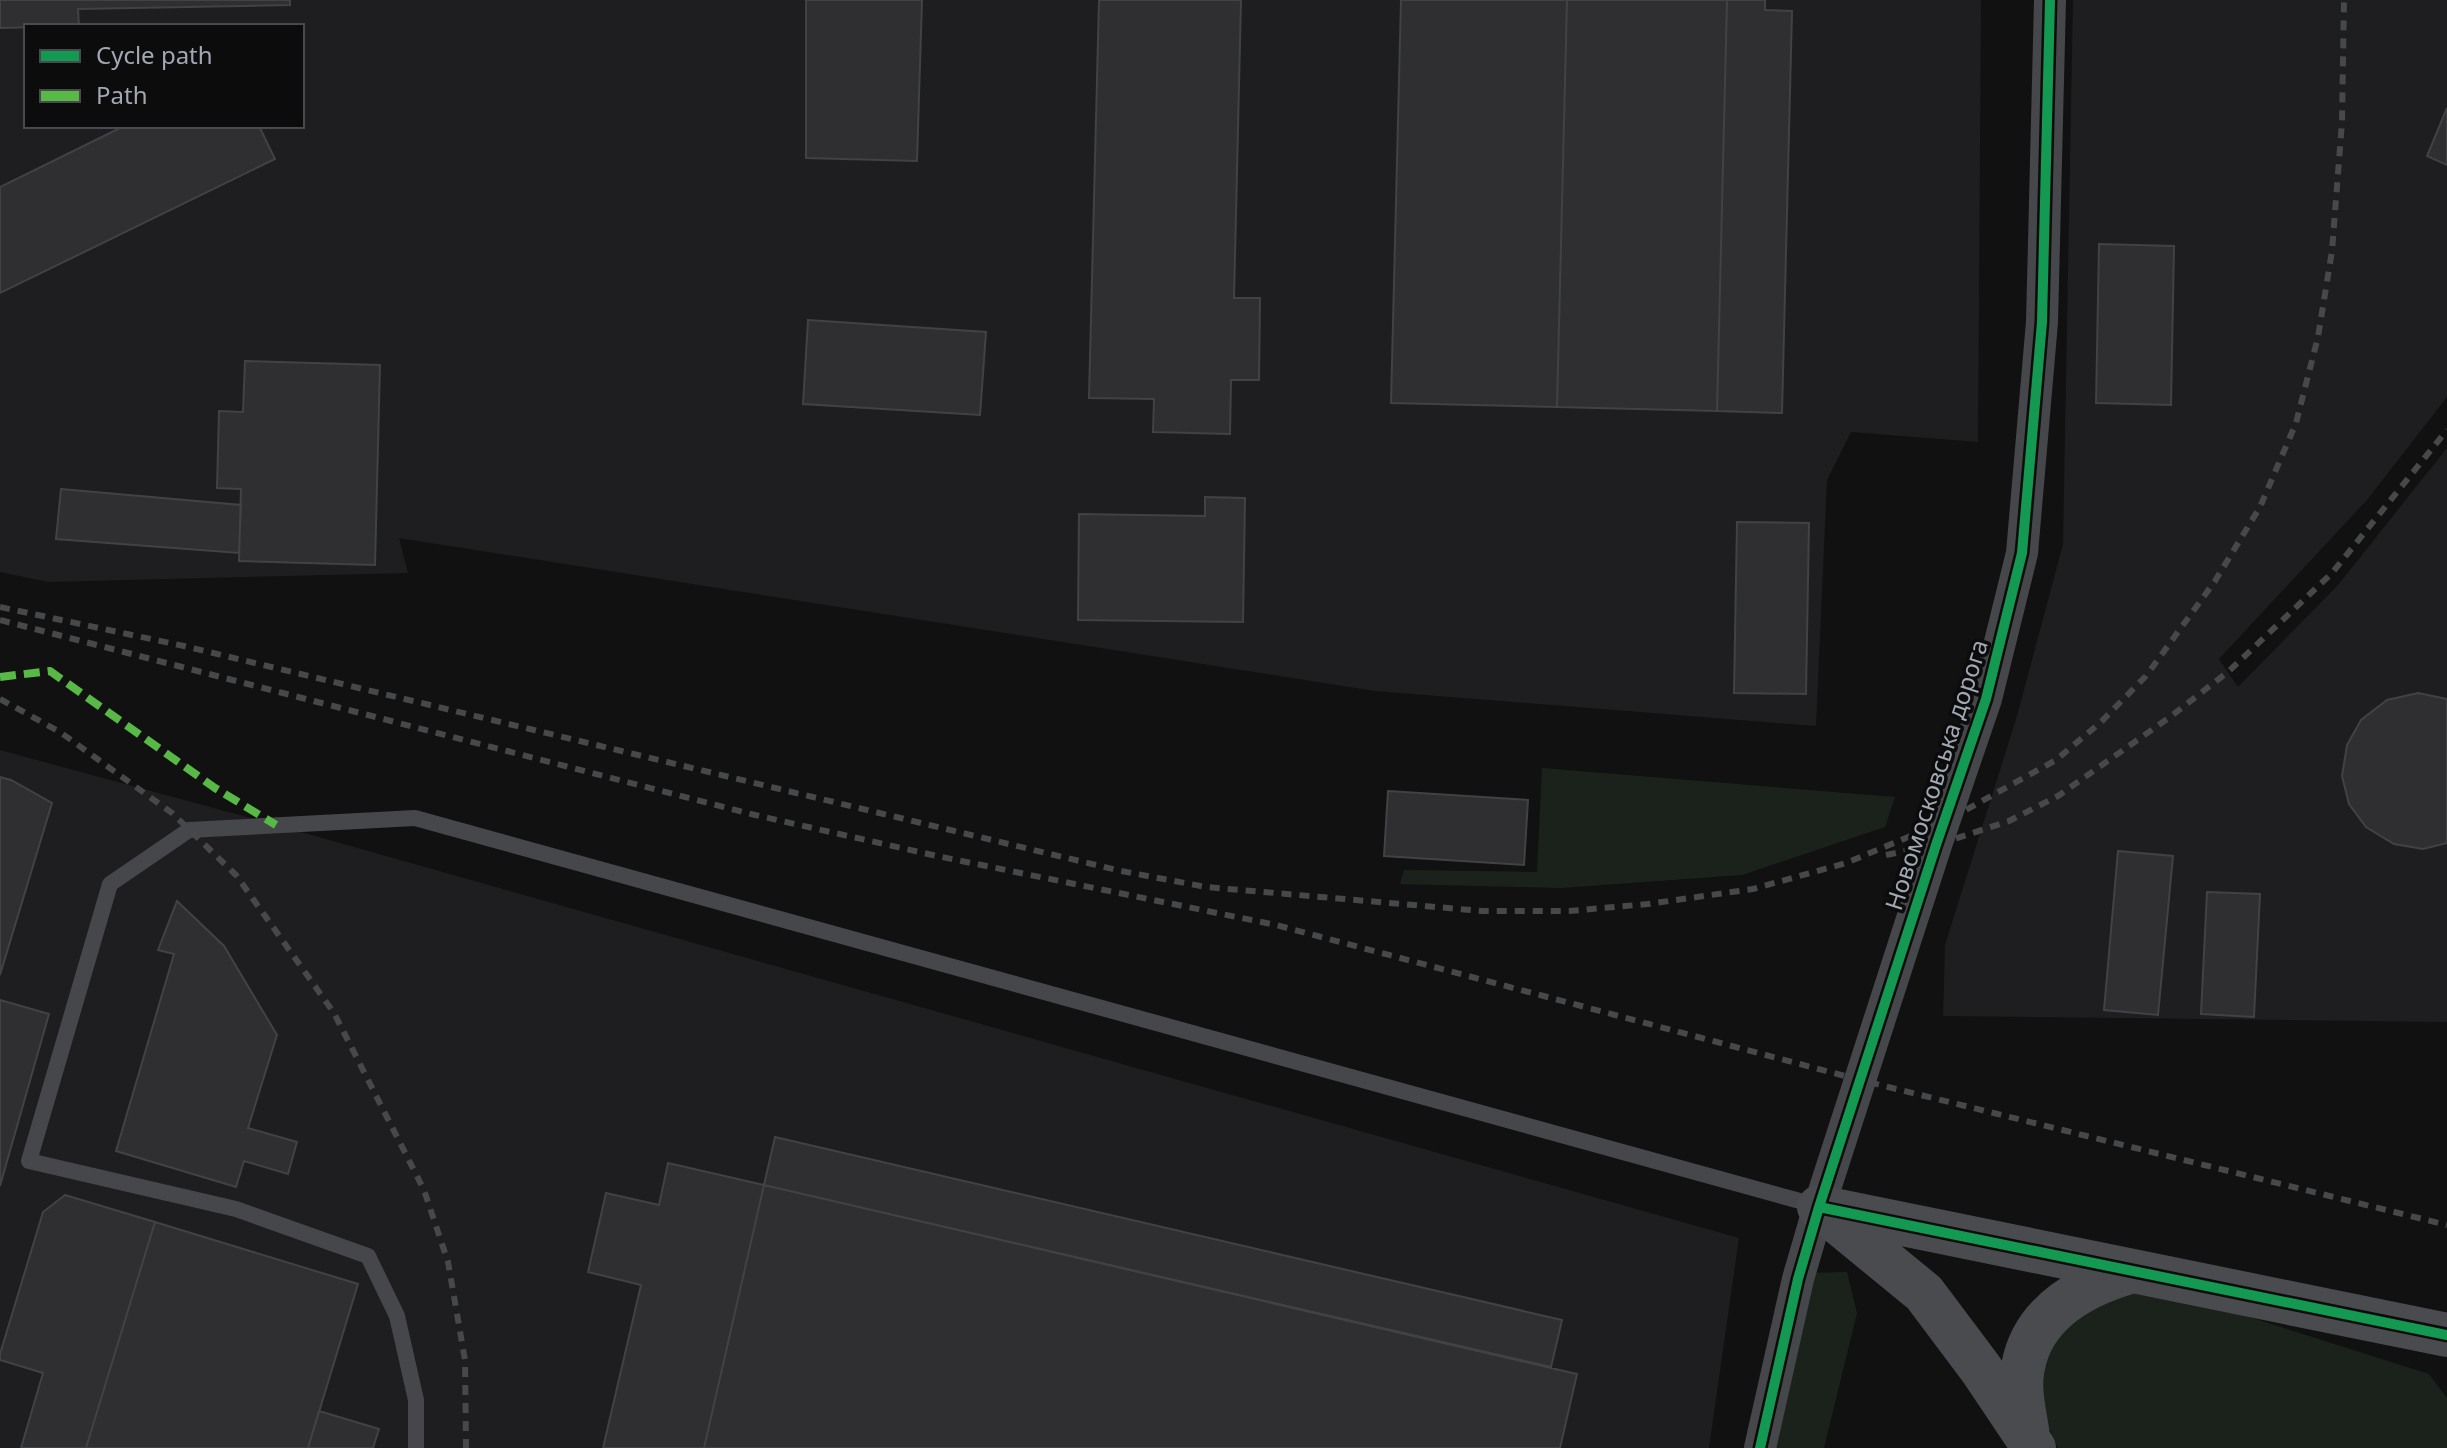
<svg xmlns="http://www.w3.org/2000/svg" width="2447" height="1448" font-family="'Noto Sans',sans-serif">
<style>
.built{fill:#1e1e20;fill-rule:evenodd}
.green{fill:#1b221c}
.building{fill:#2f2f31;stroke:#404246;stroke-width:2}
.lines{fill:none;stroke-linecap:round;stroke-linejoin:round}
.lane{stroke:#46474a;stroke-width:16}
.street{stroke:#46474a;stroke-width:32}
.secondary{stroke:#4a4b4e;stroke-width:44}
.rail{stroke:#46484a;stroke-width:6;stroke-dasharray:10 8;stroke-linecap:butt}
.quiet{stroke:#58b947;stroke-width:8;stroke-dasharray:16 8;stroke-linecap:butt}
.cycleway-casing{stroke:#0c0c0d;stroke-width:15}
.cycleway{stroke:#139951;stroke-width:10}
.labels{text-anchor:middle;stroke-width:7;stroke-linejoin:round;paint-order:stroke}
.street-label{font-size:24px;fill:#a2a8b3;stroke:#0c0c0d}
</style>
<rect width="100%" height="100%" fill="#111112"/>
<path class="built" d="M0 0H1981L1978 442 1851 432 1827 480 1816 726 1375 691 399 538 408 573 48 582 0 572ZM26 26H302V126H26Z
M2073 0H2447V397L2367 500 2219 659 2238 687 2338 585 2447 448V1022L1943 1016 1945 945 2017 716 2063 544Z
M0 750 276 825 1739 1238 1709 1448H0Z"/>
<path class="green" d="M1542 768 1895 797 1885 827 1742 875 1561 888 1400 884 1404 870 1537 872Z
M1847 1272 1857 1313 1824 1448H1774L1804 1273Z
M2127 1285 2186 1297 2429 1374 2447 1398V1448H2058L2040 1408 2042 1357 2062 1326Z"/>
<path class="building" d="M0 0H290V5L78 9 79 26 0 28Z
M806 0H922L917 161 806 158Z
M1099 0H1241L1234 298H1260L1259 380H1231L1230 434 1153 432 1154 399 1089 398Z
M1401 0H1567L1557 407 1391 403Z
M1567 0H1727L1717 411 1557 407Z
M1727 0H1765V10L1792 11 1782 413 1717 411Z
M2447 108V165L2427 156Z
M124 126H259L275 159 0 293V187Z
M2099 244 2174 246 2171 405 2096 403Z
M808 320 986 332 980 415 803 404Z
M245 361 380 365 375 565 239 561 241 489 217 488 219 411 243 412Z
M61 489 241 505 239 553 56 539Z
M1205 497 1245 498 1243 622 1078 620 1079 514 1205 516Z
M1737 522 1809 523 1806 694 1734 693Z
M2418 693 2447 699V843L2423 849 2394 844 2366 827 2349 804 2342 776 2347 745 2361 720 2387 700Z
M0 777 11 780 52 803 0 975Z
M1388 791 1528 800 1524 865 1384 856Z
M2118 851 2173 856 2158 1015 2104 1010Z
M2207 892 2260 894 2254 1017 2201 1014Z
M177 901 224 946 277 1035 248 1128 297 1142 288 1174 244 1161 236 1187 116 1151 174 954 158 950Z
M0 1000 49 1014 0 1186Z
M775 1137 1562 1320 1551 1367 764 1185Z
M668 1163 764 1185 704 1448H603L641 1285 588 1272 606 1193 659 1205Z
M764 1185 1577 1374 1560 1448H704Z
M65 1195 155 1222 86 1448H21L43 1373 0 1360V1354L43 1212Z
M155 1222 358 1284 308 1448H86Z
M319 1411 379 1429 373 1448H308Z"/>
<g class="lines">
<path class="lane" d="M416 1448V1400L397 1316 368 1256 236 1209 29 1161 110 884 189 830 415 818 1818 1206"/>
<path class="street" d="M1760 1448 1798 1279 1819 1207 1936 845 1986 699 2022 553 2042 322 2050 0"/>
<path class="secondary" d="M1819 1207 2447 1335
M1824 1211 1924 1293 1981 1369 2034 1448
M2028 1436C2025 1415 2018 1389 2023 1367 2033 1312 2082 1286 2130 1272"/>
<path class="rail" d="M0 607 184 646 1121 871 1206 887 1482 911H1569L1648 904 1753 889 1846 863 1944 822 2056 760 2101 722 2146 676 2215 581 2260 507 2296 423 2318 337 2332 251 2342 122 2344 0
M0 620 755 815 937 856 1276 925 1860 1080 2447 1225
M0 699 60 732 172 813 236 875 334 1013 424 1190 448 1262 465 1360 466 1448
M1886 855 1936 845 2009 821 2058 796 2170 717 2229 671 2332 573 2447 430"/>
<path class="quiet" d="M0 677 50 671 215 788 276 825"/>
<g class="cycleway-casing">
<path id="cycleway" d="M1819 1207 2447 1335
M1760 1448 1798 1279 1819 1207 1936 845 1986 699 2022 553 2042 322 2050 0"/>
</g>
<use href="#cycleway" class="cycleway"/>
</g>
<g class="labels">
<g class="street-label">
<text transform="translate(1937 775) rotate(-72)" y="8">Новомосковська дорога</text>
</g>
</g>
<rect x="24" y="24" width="280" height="104" fill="#0c0c0d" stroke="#484a4f" stroke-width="2"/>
<rect x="40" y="50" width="40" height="12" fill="#139951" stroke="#484a4f" stroke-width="2"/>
<text x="96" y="64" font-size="24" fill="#a2a8b3">Cycle path</text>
<rect x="40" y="90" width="40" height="12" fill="#58b947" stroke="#484a4f" stroke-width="2"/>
<text x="96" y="104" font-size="24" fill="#a2a8b3">Path</text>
</svg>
